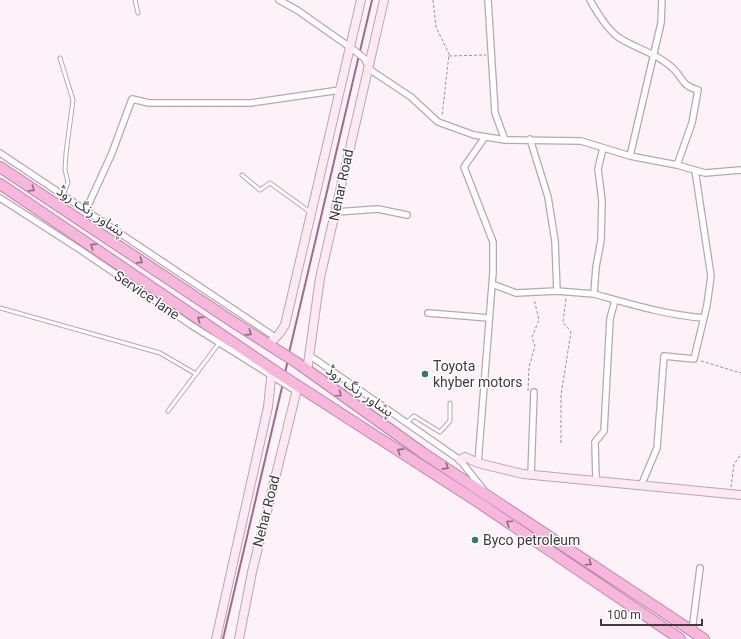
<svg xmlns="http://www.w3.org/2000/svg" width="741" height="639" font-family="Roboto,'Noto Sans Arabic',sans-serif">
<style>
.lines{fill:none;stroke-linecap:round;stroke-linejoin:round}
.stream{stroke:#a16a8c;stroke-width:2}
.lane-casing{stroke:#b5a8af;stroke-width:5}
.street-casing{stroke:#b5a8af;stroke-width:8}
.secondary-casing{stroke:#b5a8af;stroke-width:10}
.highway-casing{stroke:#b78ba4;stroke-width:12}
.path{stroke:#989095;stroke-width:1;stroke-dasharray:3 2;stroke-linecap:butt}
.lane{stroke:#fff;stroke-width:3}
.street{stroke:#fff;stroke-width:5.5}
.secondary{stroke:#fde9f4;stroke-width:8}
.highway{stroke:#f7b6dc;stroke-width:10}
.oneway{stroke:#896c7d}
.poi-dot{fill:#2f7979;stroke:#fff;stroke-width:1.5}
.labels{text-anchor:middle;stroke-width:3;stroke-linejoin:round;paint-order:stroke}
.street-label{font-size:14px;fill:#3f3a3d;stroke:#fff}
.poi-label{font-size:14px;fill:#3f3a3d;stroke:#fff;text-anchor:start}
</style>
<rect width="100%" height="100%" fill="#fef2f9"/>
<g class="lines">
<path class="stream" d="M289 353 372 0
M285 373 288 360
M223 639 283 383"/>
<g class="lane-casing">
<path id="lane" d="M135 0 138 13
M60 58 73 100 66 153 65 170 68 182 63 195
M242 175 260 190 270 183 310 212
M0 308 160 353 196 374
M168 411 220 342
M406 423 414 416 440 432 450 421V403"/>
</g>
<g class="street-casing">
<path id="street" d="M279 0 297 10 354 50 365 59 369 69 411 97 438 122 474 135 505 140 581 141 630 156 677 165 705 173 741 170
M488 0 495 113 505 140
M590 0C597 12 606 28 618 37 634 48 654 52 669 65 683 75 679 85 698 90L692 123 677 165
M530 139 548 197 555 241 557 291
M603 148 598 169 602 201 601 240 596 267 594 294C630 304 666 315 704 318
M0 153 275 337
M630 156 661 23 662 0
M0 198 82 251 191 325 296 391
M86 210 112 153 132 99 149 103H251L340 90
M336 212 378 209 407 215
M492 284 516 293 557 291 594 294
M428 313 489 318
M309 355 460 460 483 489
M478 463 493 272V242L464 167 485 137
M531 475 534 392
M596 480 595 442 604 431 610 319 615 300
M641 486 657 448 664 356 694 359 707 305 711 276 695 170
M692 631 700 568"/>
</g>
<g class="secondary-casing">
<path id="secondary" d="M268 345 279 334 285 325 361 0
M307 371 320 278 384 0
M460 460 465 457 478 463 523 474 741 495
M216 639 268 407 272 369
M239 639 252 572 298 385"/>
</g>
<g class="highway-casing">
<path id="highway" d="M0 167 230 320 296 362 423 453 704 639
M0 184 278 373 478 502 680 639"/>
</g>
<path class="path" d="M433 0 436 27 449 54 442 116
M449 56 486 55
M701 361 741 373
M528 391 529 367 535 346 532 337 539 320 534 299
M561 443V395L571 332 563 322 566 298
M731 487 734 464 741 454"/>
<use href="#lane" class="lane"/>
<use href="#street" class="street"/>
<use href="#secondary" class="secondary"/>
<use href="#highway" class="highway"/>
</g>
<defs><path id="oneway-chevron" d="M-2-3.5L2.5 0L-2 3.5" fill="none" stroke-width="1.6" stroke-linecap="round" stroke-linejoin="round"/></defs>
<g class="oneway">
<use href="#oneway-chevron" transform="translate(32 189) rotate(34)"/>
<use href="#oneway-chevron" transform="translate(93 246) rotate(-146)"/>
<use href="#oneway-chevron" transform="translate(140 261) rotate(33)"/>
<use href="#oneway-chevron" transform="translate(200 319) rotate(-146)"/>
<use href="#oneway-chevron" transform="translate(249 333) rotate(33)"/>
<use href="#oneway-chevron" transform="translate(339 394) rotate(35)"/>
<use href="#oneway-chevron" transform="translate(400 451) rotate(-147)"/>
<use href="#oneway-chevron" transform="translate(446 467) rotate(32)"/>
<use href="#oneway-chevron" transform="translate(509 523) rotate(-146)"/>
<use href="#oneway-chevron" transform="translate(589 563) rotate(34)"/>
</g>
<g class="poi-dot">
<circle cx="425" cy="374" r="4"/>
<circle cx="475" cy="540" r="4"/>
</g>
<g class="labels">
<g class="street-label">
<text transform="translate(341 185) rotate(-78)" y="5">Nehar Road</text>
<text transform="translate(91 211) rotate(34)" y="5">پشاور رنگ روڈ</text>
<text transform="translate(147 295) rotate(34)" y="5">Service lane</text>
<text transform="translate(360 391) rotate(35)" y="5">پشاور رنگ روڈ</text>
<text transform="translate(266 511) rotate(-76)" y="5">Nehar Road</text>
</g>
<g class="poi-label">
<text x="433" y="371">Toyota<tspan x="433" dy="16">khyber motors</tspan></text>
<text x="483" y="545">Byco petroleum</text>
</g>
</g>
<path d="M601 619v6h101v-6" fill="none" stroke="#3f3a3d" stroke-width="2"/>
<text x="607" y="619" font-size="12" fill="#3f3a3d" stroke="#ffffff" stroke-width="3" paint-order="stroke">100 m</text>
</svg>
